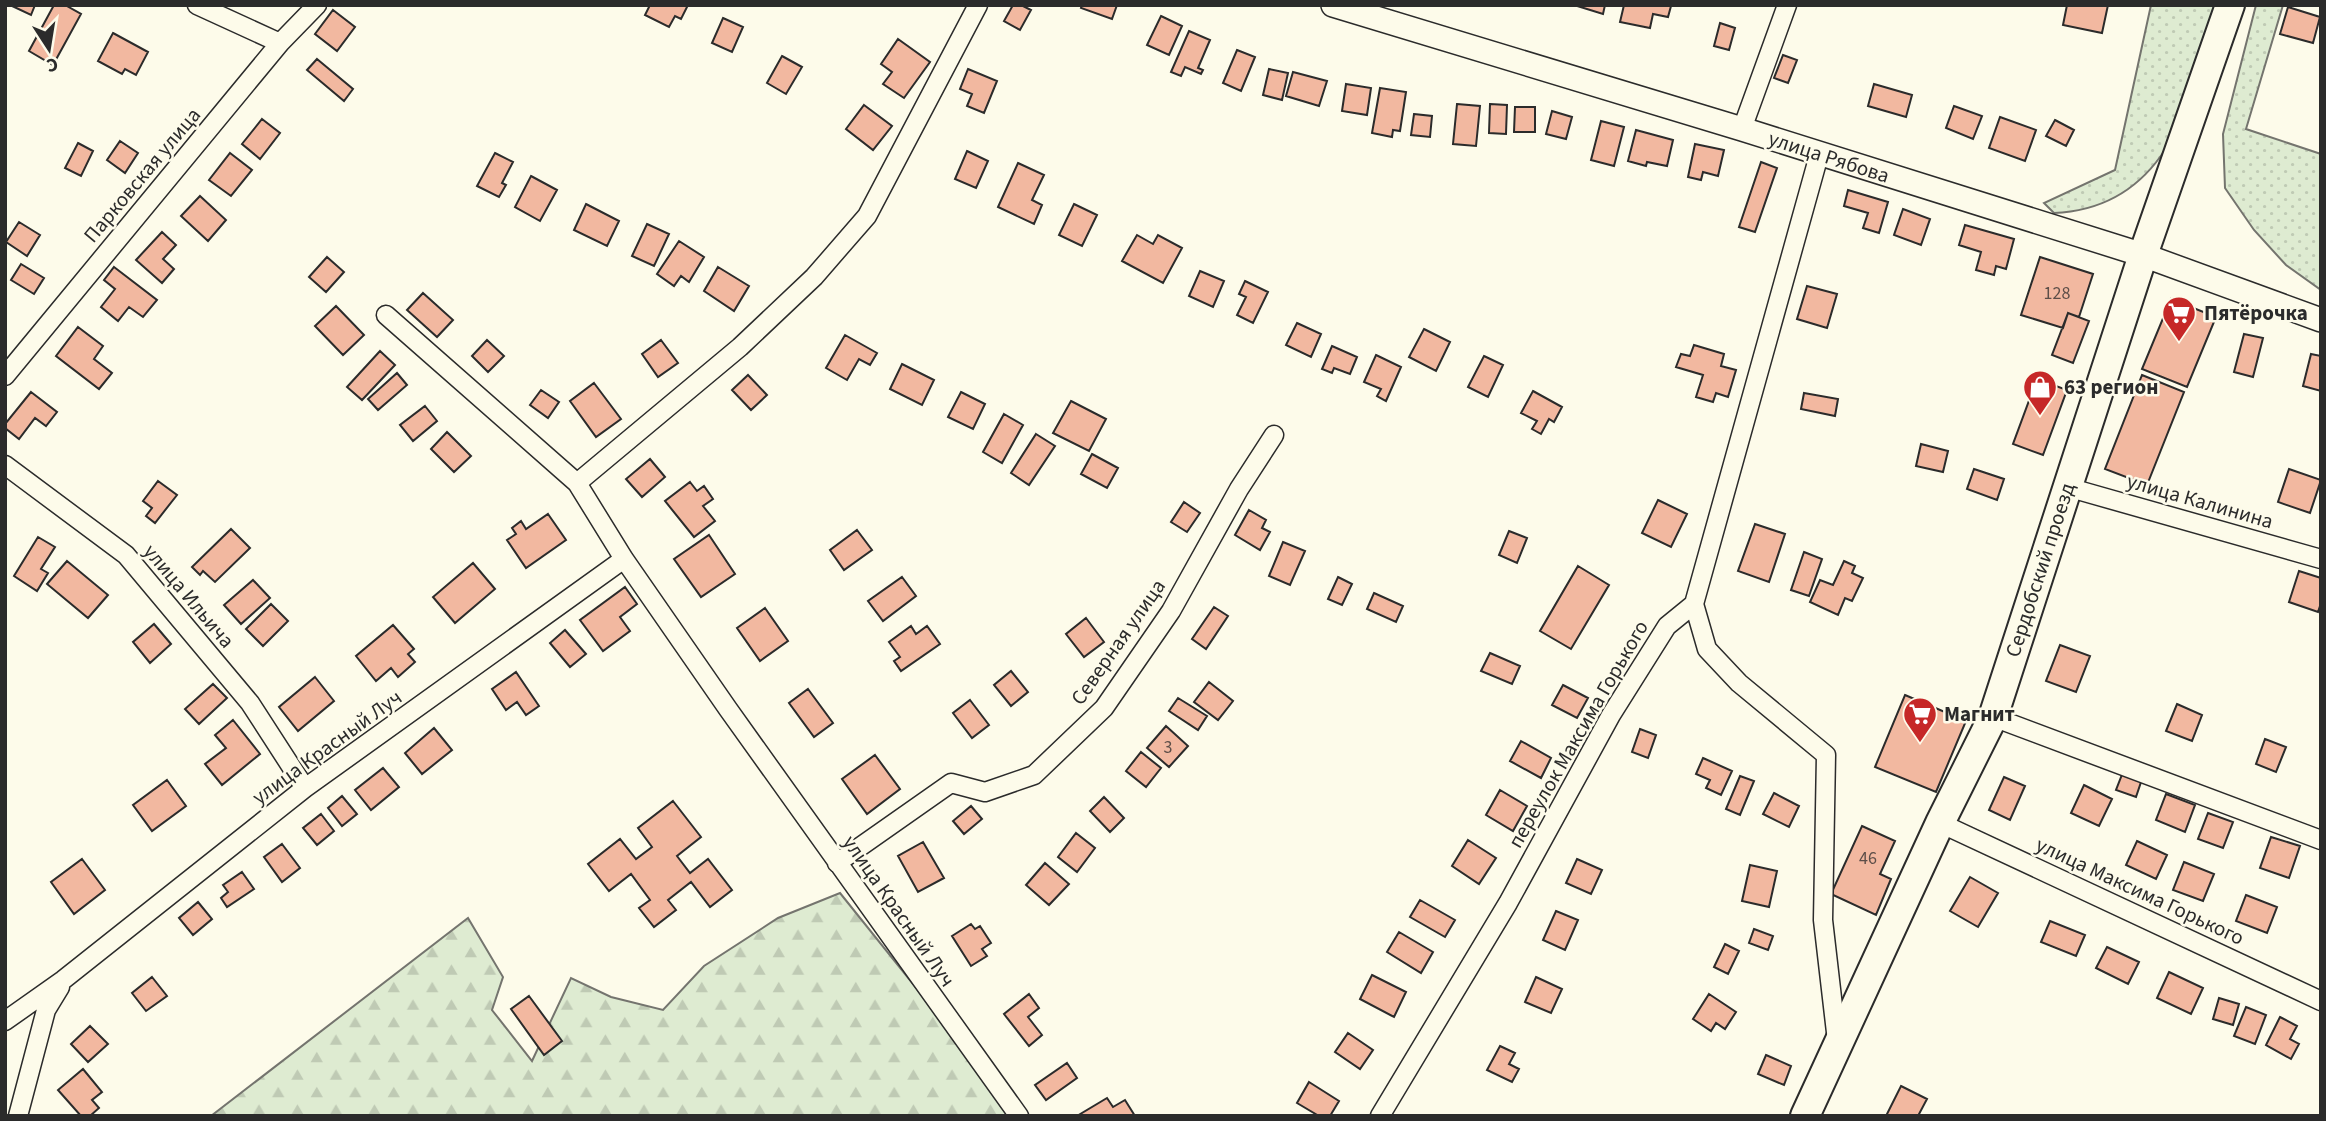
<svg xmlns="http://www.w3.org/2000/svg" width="2326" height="1121" font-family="'Source Sans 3',sans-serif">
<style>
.grass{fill:url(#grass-dots);stroke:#74746e;stroke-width:2}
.forest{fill:url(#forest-firs);stroke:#74746e;stroke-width:2}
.building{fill:#f2b8a0;stroke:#2b2b2b;stroke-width:2}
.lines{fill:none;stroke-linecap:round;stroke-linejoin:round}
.minor-casing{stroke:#2b2b2b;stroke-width:21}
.tertiary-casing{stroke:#2b2b2b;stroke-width:26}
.primary-casing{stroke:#2b2b2b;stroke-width:32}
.minor{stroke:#fdfbea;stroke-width:18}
.tertiary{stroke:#fdfbea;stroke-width:23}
.primary{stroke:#fdfbea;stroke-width:28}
.labels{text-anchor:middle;stroke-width:5;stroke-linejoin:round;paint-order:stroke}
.number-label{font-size:18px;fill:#5d4e48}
.street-label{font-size:21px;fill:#2b2b2b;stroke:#fdfbea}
.poi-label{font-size:21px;font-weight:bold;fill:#2b2b2b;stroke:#fdfbea;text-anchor:start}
</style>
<defs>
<pattern id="grass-dots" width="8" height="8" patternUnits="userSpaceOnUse" patternTransform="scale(1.75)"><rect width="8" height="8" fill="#deebd1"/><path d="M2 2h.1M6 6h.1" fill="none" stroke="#bfcab4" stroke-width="1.8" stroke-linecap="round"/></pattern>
<pattern id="forest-firs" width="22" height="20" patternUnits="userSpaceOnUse" patternTransform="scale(1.75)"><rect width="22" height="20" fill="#deebd1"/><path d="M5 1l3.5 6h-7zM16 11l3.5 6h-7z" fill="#bfcab4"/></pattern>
</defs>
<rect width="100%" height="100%" fill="#fdfbea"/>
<path class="grass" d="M2151 5H2223C2191 96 2171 208 2054 213L2044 203 2115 170Z
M2256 5H2283L2246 129 2321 154V290L2286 265 2254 230 2225 188 2223 134Z"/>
<path class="forest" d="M840 893 1019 1116H211L468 918 503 977 492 1010 532 1061 571 978 611 997 663 1010 704 966 778 918Z"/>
<path class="building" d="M10 5H35L31 15Z
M54 5H65L81 14 53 65 29 51Z
M650 5H649H688L681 19 675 16 669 27 645 15Z
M1013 5H1021L1031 10 1020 30 1004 21Z
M1082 5H1117L1112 19 1081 8Z
M1574 5H1605L1603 14Z
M1624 5H1666L1671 6 1668 17 1653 14 1650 28 1620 22Z
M2067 5H2108L2102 33 2063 25Z
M2288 7 2320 17 2313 43 2280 34Z
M333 10 355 27 337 51 315 34Z
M1161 16 1182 26 1169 55 1147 45Z
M723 18 743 27 732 52 712 43Z
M1720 23 1735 28 1729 50 1714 46Z
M1189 31 1210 40 1198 68 1203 70 1201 74 1185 67 1181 76 1171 72Z
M113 33 148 52 136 75 125 69 122 74 98 61Z
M898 39 930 62 904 98 883 84 892 72 881 64Z
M1237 50 1255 57 1241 91 1223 83Z
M1783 55 1797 60 1788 83 1774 78Z
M782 56 802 67 786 94 767 83Z
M317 59 353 89 344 101 307 70Z
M968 69 997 81 984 113 967 106 972 94 960 89Z
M1269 69 1288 73 1282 100 1263 95Z
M1293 72 1327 81 1319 106 1286 96Z
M1346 84 1371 88 1367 115 1342 111Z
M1874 84 1912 95 1906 117 1868 106Z
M1380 88 1406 92 1400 131 1393 130 1392 137 1372 133Z
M1457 104 1480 106 1476 146 1453 144Z
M1490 104 1507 105 1506 134 1489 133Z
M864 105 892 126 873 150 846 129Z
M1954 106 1982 116 1973 139 1946 128Z
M1515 107H1535V132H1514Z
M1552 111 1572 117 1566 139 1546 134Z
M1414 114 1432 116 1430 137 1411 135Z
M2000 117 2036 130 2025 161 1989 148Z
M262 119 280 133 260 159 242 144Z
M2055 120 2074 130 2066 146 2046 136Z
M1601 121 1624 127 1614 166 1591 160Z
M1636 130 1673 140 1667 166 1647 162 1646 166 1628 161Z
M120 141 138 153 125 173 107 160Z
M78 143 93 151 81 176 65 168Z
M1695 144 1724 150 1718 176 1703 172 1701 180 1688 177Z
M967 151 988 161 976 188 955 179Z
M230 153 252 170 231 196 209 180Z
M495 153 513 162 502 183 506 185 499 197 477 186Z
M1761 162 1777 168 1755 232 1739 227Z
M1018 163 1044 175 1032 200 1042 205 1034 224 998 207Z
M531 176 557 190 540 221 515 207Z
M1848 190 1888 202 1879 233 1863 228 1868 213 1844 206Z
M200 196 226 220 208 241 181 216Z
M586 204 619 221 607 246 574 230Z
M1074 204 1097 215 1082 246 1059 235Z
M1903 209 1930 219 1921 245 1894 235Z
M19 222 40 235 27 256 6 242Z
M647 224 669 234 654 266 632 256Z
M1965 225 2014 239 2006 269 1996 266 1994 275 1976 270 1981 252 1959 245Z
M162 232 176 245 163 259 174 269 162 283 136 260Z
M1137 235 1153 244 1158 235 1182 248 1163 283 1122 261Z
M679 241 704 257 689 282 681 276 674 286 657 274Z
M327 257 344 272 326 292 309 277Z
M2040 257 2093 274 2079 317 2068 313 2063 328 2021 315Z
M21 264 44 278 34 294 11 280Z
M114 267 157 300 143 317 129 307 118 321 101 307 115 289 104 280Z
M718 267 749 286 734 311 704 291Z
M1200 271 1224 281 1213 307 1189 296Z
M1245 281 1268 292 1253 323 1237 315 1246 297 1239 294Z
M1807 286 1837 294 1827 328 1797 319Z
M423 293 453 320 437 337 407 310Z
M2171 299 2216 317 2187 387 2142 369Z
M336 306 364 335 343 355 315 326Z
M2068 313 2089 321 2073 363 2052 355Z
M1297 323 1321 334 1311 357 1286 345Z
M78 327 103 346 94 359 112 373 99 389 56 356Z
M1424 329 1450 342 1436 371 1409 357Z
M2244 334 2263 338 2253 377 2234 372Z
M845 335 877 353 870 365 859 359 847 380 826 368Z
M487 340 504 356 488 372 472 356Z
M661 340 678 363 658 377 642 354Z
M1694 345 1724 354 1721 366 1736 370 1728 397 1716 393 1713 402 1696 397 1703 375 1676 367 1681 354 1690 356Z
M1332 346 1357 357 1350 374 1334 368 1332 373 1322 369Z
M380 351 395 365 362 400 347 387Z
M2311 354 2321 356V391L2303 386Z
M1376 355 1401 367 1386 401 1377 396 1381 389 1364 382Z
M1484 356 1503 365 1488 397 1468 387Z
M902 364 934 380 922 405 890 389Z
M397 373 407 385 378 410 368 399Z
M748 375 767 395 751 410 732 390Z
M2142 375 2184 392 2147 485 2105 469Z
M2037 379 2067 390 2043 455 2013 444Z
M594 383 621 419 596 437 570 401Z
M541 390 559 402 548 418 530 405Z
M1533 391 1562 407 1554 422 1549 419 1541 434 1532 429 1537 421 1521 413Z
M31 392 57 412 46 426 35 418 19 439 5 428V424Z
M961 392 985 404 973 429 948 417Z
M1804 393 1838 399 1835 416 1801 409Z
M1071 401 1106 419 1089 451 1053 433Z
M425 406 437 421 413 441 400 425Z
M1004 414 1023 425 1002 463 983 452Z
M447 432 471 456 454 472 431 449Z
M1036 434 1055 446 1029 485 1011 473Z
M1921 444 1948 451 1943 472 1916 466Z
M1092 454 1118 468 1107 488 1081 474Z
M650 459 665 477 642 497 626 479Z
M1974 469 2004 479 1997 500 1967 489Z
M2289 469 2321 480 2310 513 2278 502Z
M158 481 177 495 155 523 146 516 152 508 143 501Z
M690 482 697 491 704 486 713 499 703 506 715 521 694 537 665 501Z
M1658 500 1687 514 1671 547 1642 533Z
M1184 502 1200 513 1187 532 1171 522Z
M1249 510 1266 520 1262 528 1270 532 1260 550 1235 535Z
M548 514 566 540 526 568 507 540 516 534 512 528 521 521 526 529Z
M1755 524 1785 534 1769 582 1738 571Z
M231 529 250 548 215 582 203 571 200 575 192 567Z
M857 530 872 550 844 570 830 550Z
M1509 531 1527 538 1517 563 1499 555Z
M709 535 735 574 701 597 674 559Z
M38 537 55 547 41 569 48 573 37 591 14 576Z
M1283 542 1305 551 1290 585 1269 576Z
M1804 552 1822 559 1809 596 1791 590Z
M67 561 108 595 88 618 47 584Z
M1844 561 1855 566 1852 573 1863 578 1852 601 1845 598 1838 615 1810 602 1820 580 1833 585Z
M473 563 495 589 455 623 433 597Z
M1578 566 1609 585 1571 649 1540 631Z
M2299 571 2321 578V603L2318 612 2289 602Z
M902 577 916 596 883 621 868 601Z
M1338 577 1352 584 1342 605 1328 599Z
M253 580 270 598 241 624 224 605Z
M625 587 637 604 620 617 630 631 603 651 580 620Z
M1374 593 1403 606 1396 622 1367 609Z
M271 604 288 621 263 646 246 629Z
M1214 607 1228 616 1206 649 1192 639Z
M765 608 788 641 760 661 737 628Z
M1086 618 1104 642 1084 657 1066 634Z
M154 624 171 644 150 663 133 642Z
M393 625 414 649 408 654 415 662 398 677 391 668 376 681 356 656Z
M911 626 916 634 927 626 940 644 901 671 894 661 900 657 889 642Z
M565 630 586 654 570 667 550 643Z
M2060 645 2090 656 2076 692 2046 681Z
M1490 653 1520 666 1512 684 1481 671Z
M1011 671 1028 692 1011 706 994 685Z
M516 672 539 706 526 715 517 702 506 710 492 689Z
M315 677 334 701 298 731 279 707Z
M1209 682 1233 701 1218 720 1194 702Z
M213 684 227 698 199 724 185 709Z
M1563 685 1588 698 1577 718 1552 705Z
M808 689 833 723 814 737 789 703Z
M1905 695 1966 721 1936 792 1875 767Z
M1178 698 1207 716 1198 730 1169 711Z
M970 700 989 725 972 738 953 713Z
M2177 704 2202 715 2192 741 2166 731Z
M233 720 260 754 222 785 205 764 226 748 215 735Z
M1166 726 1188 746 1169 767 1147 748Z
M434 728 452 750 422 774 405 753Z
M1640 729 1656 735 1648 758 1632 752Z
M2265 739 2286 747 2276 772 2256 764Z
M1521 741 1551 758 1541 778 1510 761Z
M1141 752 1161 768 1146 787 1126 771Z
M875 755 900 789 867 814 842 779Z
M1703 758 1732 771 1721 795 1706 788 1710 780 1696 774Z
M383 768 399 787 371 810 355 790Z
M2123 772 2142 779 2136 797 2116 790Z
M1740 776 1754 781 1740 815 1726 809Z
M2004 777 2025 786 2010 820 1989 810Z
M167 780 186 806 152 831 133 805Z
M2084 785 2112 799 2099 826 2071 813Z
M1500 790 1527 806 1513 831 1486 815Z
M1774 793 1799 806 1789 827 1763 814Z
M2166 794 2195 805 2185 832 2156 820Z
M342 796 357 814 342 826 328 808Z
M1104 797 1124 818 1110 832 1090 811Z
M673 801 701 837 677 856 690 873 708 859 732 890 710 907 691 882 668 900 676 910 654 927 639 908 650 900 631 874 609 891 588 864 620 839 636 859 652 847 638 828Z
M971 806 982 819 964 834 953 821Z
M2208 813 2233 822 2223 848 2198 839Z
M321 814 334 831 317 845 303 828Z
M1862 826 1895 841 1880 874 1891 879 1876 915 1831 894Z
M1076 833 1095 848 1077 872 1058 857Z
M2271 837 2300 846 2289 878 2260 868Z
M1468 840 1496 858 1479 884 1452 866Z
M2137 841 2167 855 2156 879 2126 865Z
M923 842 944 878 918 892 898 856Z
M282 844 300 868 282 882 264 857Z
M82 859 105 890 74 914 51 882Z
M1577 859 1602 870 1591 894 1566 883Z
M2184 862 2214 874 2203 901 2173 890Z
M1045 863 1069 884 1049 905 1026 885Z
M1750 865 1777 871 1769 907 1742 901Z
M242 872 254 889 227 907 221 898 228 892 223 885Z
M1970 877 1998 893 1978 927 1950 911Z
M2246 895 2277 907 2267 933 2236 921Z
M1420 900 1455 920 1445 937 1410 917Z
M198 902 212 919 193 935 179 918Z
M1556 911 1578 920 1565 950 1543 940Z
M2050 921 2085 935 2076 956 2041 942Z
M971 924 975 929 980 926 991 943 982 949 987 956 971 966 952 936Z
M1754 929 1773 936 1768 950 1749 943Z
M1399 932 1433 952 1421 973 1387 952Z
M1725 944 1739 951 1728 974 1714 967Z
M2107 947 2139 962 2128 984 2096 968Z
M2169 972 2203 988 2191 1014 2157 998Z
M1372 975 1406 992 1394 1017 1360 999Z
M152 977 167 996 146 1011 132 993Z
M1536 977 1562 989 1551 1013 1525 1002Z
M1029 994 1039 1008 1028 1017 1042 1035 1029 1046 1004 1014Z
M1709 994 1736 1012 1725 1029 1716 1023 1711 1031 1693 1019Z
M529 996 562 1041 544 1055 511 1009Z
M2219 998 2239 1004 2233 1025 2213 1019Z
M2246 1007 2266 1015 2255 1044 2234 1036Z
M2280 1017 2297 1026 2290 1039 2299 1044 2291 1059 2266 1045Z
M90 1026 108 1044 88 1062 71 1044Z
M1348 1033 1373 1050 1360 1069 1335 1052Z
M1500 1046 1515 1053 1509 1064 1519 1069 1512 1082 1487 1070Z
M1766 1055 1791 1066 1784 1085 1758 1074Z
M1067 1063 1077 1078 1046 1100 1035 1085Z
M83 1069 102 1092 92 1100 99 1108 90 1116H81L58 1090Z
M1309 1082 1339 1101 1330 1116H1319L1297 1103Z
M1901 1086 1927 1099 1918 1116H1886Z
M1107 1098 1113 1107 1125 1100 1135 1116H1077Z"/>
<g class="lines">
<g class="minor-casing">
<path id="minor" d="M197 5 280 43
M1742 129 1787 5
M386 315 577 483 624 559 728 709 1019 1116
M5 376 280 43 317 5
M5 465 126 555 250 703 305 788
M577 483 740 347 814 277 867 216 978 5
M2067 487 2321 559
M1694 604 1707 649 1739 683 1826 755 1823 920 1837 1041
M1993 717 2321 840
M1940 823 2321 1001
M837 863 951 783 985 792 1034 775 1104 708 1171 611 1239 489 1274 435
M5 1021 63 980 305 788 624 559
M18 1116 46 1010 60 987
M1380 1116 1508 903 1611 715 1667 626 1694 604 1819 155"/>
</g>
<g class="tertiary-casing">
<path id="tertiary" d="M1333 5 1742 129 2143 255 2321 320"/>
</g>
<g class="primary-casing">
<path id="primary" d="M1805 1116 1940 823 1993 717 2143 255 2230 5"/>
</g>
<use href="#minor" class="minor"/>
<use href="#tertiary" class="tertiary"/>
<use href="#primary" class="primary"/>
</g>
<defs>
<g id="supermarket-pin" transform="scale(1.75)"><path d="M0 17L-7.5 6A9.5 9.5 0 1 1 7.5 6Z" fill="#c62828" stroke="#fdfbea"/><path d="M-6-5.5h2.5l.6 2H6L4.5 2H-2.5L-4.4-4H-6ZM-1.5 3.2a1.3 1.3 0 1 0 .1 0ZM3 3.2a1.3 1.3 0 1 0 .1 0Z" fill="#fff"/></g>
<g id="shop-pin" transform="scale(1.75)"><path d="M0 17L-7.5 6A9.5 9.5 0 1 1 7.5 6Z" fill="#c62828" stroke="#fdfbea"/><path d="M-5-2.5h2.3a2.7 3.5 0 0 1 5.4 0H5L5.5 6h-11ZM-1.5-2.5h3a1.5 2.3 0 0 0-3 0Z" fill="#fff"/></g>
</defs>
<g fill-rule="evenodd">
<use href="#supermarket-pin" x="2179" y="313"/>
<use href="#shop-pin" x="2040" y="387"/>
<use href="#supermarket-pin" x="1920" y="714"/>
</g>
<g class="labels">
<g class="number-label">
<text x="2057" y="299">128</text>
<text x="1168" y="753">3</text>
<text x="1868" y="864">46</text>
</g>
<g class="street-label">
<text transform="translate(1829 157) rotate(18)" y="7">улица Рябова</text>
<text transform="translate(142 175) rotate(-50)" y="7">Парковская улица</text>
<text transform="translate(2200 501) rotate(16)" y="7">улица Калинина</text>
<text transform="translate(2040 570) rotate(-72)" y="7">Сердобский проезд</text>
<text transform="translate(189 596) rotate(50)" y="7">улица Ильича</text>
<text transform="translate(1118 642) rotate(-55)" y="7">Северная улица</text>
<text transform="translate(1578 734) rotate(-60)" y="7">переулок Максима Горького</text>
<text transform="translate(327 747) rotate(-36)" y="7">улица Красный Луч</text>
<text transform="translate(2140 891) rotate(25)" y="7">улица Максима Горького</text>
<text transform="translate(899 911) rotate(55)" y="7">улица Красный Луч</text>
</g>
<g class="poi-label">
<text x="2204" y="320">Пятёрочка</text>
<text x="2064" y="394">63 регион</text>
<text x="1944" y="721">Магнит</text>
</g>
</g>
<rect width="2326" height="1121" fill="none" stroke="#2b2b2b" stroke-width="14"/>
<g transform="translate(49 49) rotate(168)" stroke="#fdfbea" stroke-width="5" paint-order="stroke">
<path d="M0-5L12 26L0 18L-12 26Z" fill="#2b2b2b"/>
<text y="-10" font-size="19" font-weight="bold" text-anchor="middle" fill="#2b2b2b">С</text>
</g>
</svg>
